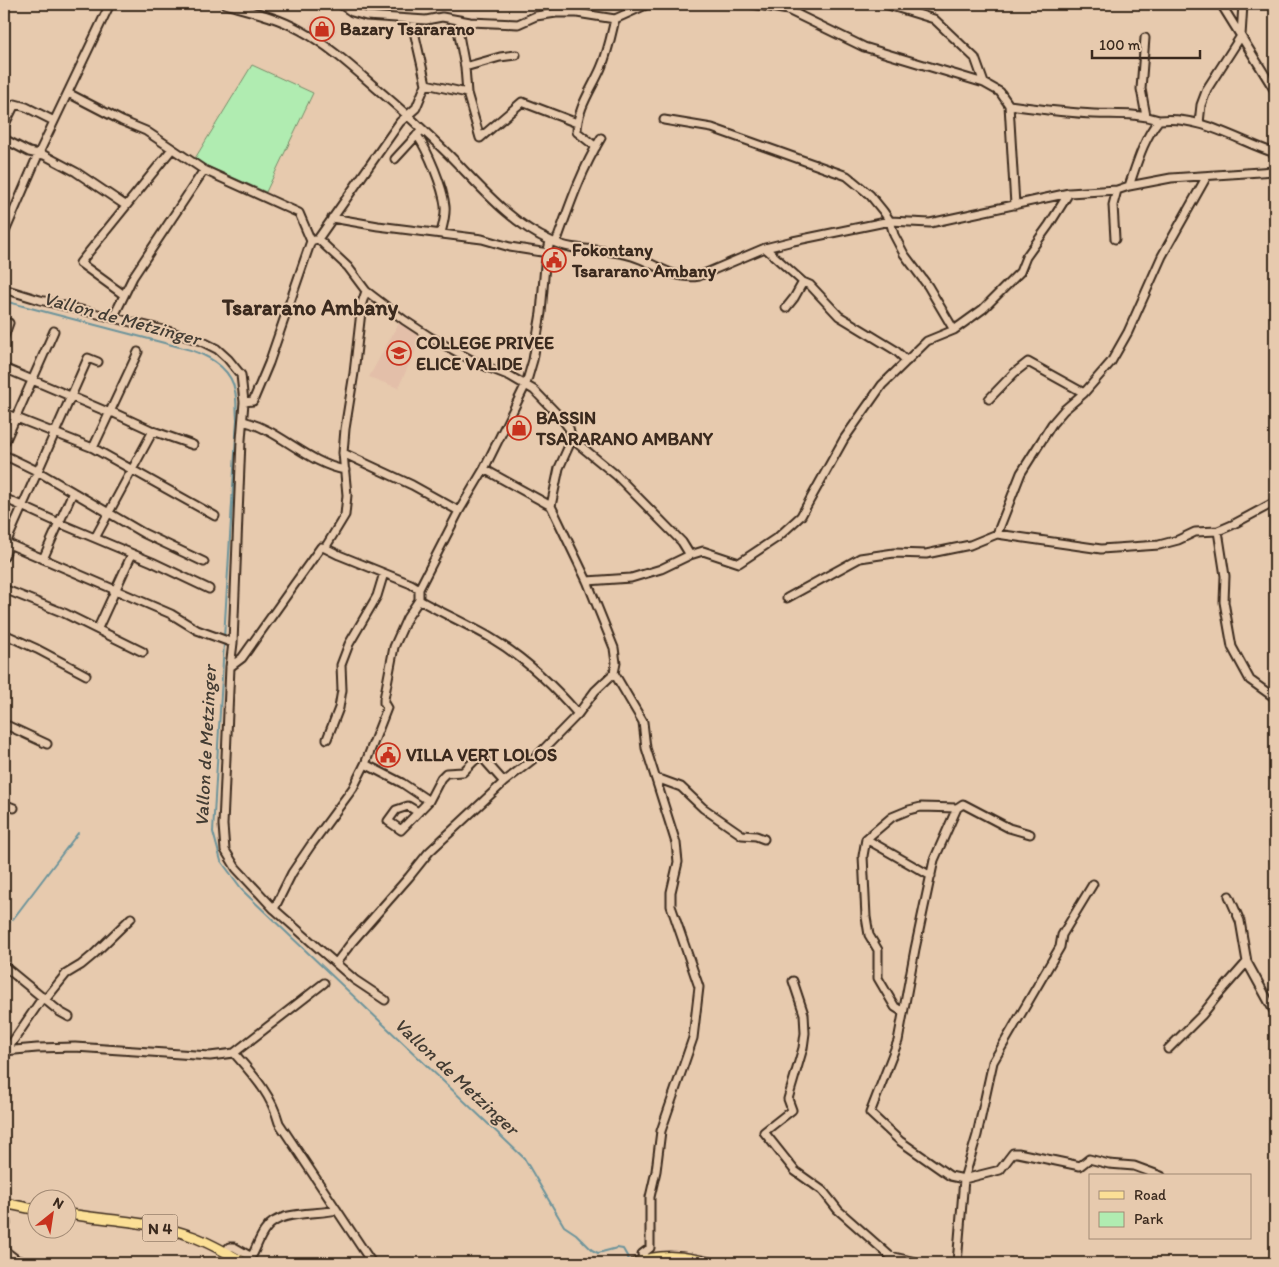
<svg xmlns="http://www.w3.org/2000/svg" width="1279" height="1267" font-family="Itim,sans-serif">
<style>
.built{fill:#e3bfa9}
.green{fill:#b0ecb1;stroke:#768b68}
.lines{fill:none;stroke-linecap:round;stroke-linejoin:round}
.stream{stroke:#6d949b;stroke-width:2}
.minor-casing{stroke:#3b2a1e;stroke-width:11}
.major-casing{stroke:#3b2a1e;stroke-width:12}
.minor{stroke:#e7caae;stroke-width:7}
.major{stroke:#fbdf96;stroke-width:9}
.labels{text-anchor:middle;stroke-width:4;stroke-linejoin:round;paint-order:stroke}
.shield{fill:#e7caae;stroke:#6f5a49;stroke-width:1}
.shield-label{font-size:16px;font-weight:bold;fill:#3b2a1e}
.poi-label{font-size:18px;font-weight:bold;fill:#3b2a1e;stroke:#e7caae;text-anchor:start}
.water-label{font-size:19px;font-style:italic;fill:#433c33;stroke:#e7caae}
.district-label{font-size:22px;font-weight:bold;fill:#3b2a1e;stroke:#e7caae}
</style>
<rect width="100%" height="100%" fill="#e7caae"/>
<filter id="ink" filterUnits="userSpaceOnUse"><feTurbulence type="fractalNoise" baseFrequency=".02" numOctaves="2"/><feDisplacementMap in="SourceGraphic" scale="10" xChannelSelector="R" yChannelSelector="G"/><feConvolveMatrix kernelMatrix="1 2 1 2 8 2 1 2 1" color-interpolation-filters="sRGB"/></filter>
<g filter="url(#ink)">
<path class="built" d="M314 17 337 30 330 42 308 27Z
M400 321 423 335 398 388 369 377Z"/>
<path class="green" d="M252 65 313 93 266 192 194 160Z"/>
<g class="lines">
<path class="stream" d="M4 301 191 350C211 357 231 369 235 391 237 400 236 410 237 419L224 638
M224 643 213 832 221 861 244 892 524 1158 564 1226 576 1234 592 1250 598 1253 617 1248 623 1249 631 1263
M13 919 78 833
M4 931 10 922"/>
<g class="minor-casing">
<path id="minor" d="M225 4C250 11 277 17 300 30 328 45 351 66 375 87 401 109 426 132 450 156 480 186 510 223 551 241 576 253 606 247 632 256 655 263 674 281 699 276L765 248 793 241 890 221 930 223 1069 193 1117 190 1129 186C1137 163 1144 138 1159 120 1200 115 1238 141 1275 153
M340 4 352 12 366 16 426 20 442 17 470 22 518 24 536 16 556 13H577L615 19 648 4
M752 4 788 10 864 47 984 83 1000 92 1009 105 1015 205
M885 4 934 19 975 58 984 83
M1221 4 1275 91
M788 10 806 4
M459 20V35L465 67 467 93 480 138 522 102 577 123
M1145 38 1141 89 1146 116
M465 67 500 57 516 55
M426 84 467 93
M68 93 122 121 146 131 204 170 299 213 311 241 318 239 400 122 416 108 426 84 413 27 414 20
M1009 105C1038 109 1066 113 1094 114 1117 115 1137 113 1159 120
M664 120 712 128 847 176 870 195 883 211 890 221 894 235 904 254 928 286 954 330
M1199 123 1201 105 1207 89 1241 36 1243 4
M4 126 15 104 26 107 54 121
M417 135C428 151 443 187 445 206 446 215 443 225 441 233
M4 139 29 152 44 155 76 172 125 205
M596 147 577 132C577 108 592 89 601 68 608 52 611 36 615 19
M395 159 419 133
M1129 186 1171 178 1275 171
M332 218 378 226 482 239 510 247 548 253
M4 234 38 155 110 4
M1115 239 1113 205 1117 190
M556 243C569 207 581 171 601 138
M765 248 803 282 810 285 839 316 895 350 907 361
M4 289 40 300 168 331 201 341 217 349 228 359 241 375 244 402 241 440 233 643 230 667 223 825 225 850 236 868 274 909 317 947 355 980 385 1000
M366 291 404 320 430 337 477 363 510 376 534 390 562 419 569 428 572 439 616 475 682 542 690 555
M124 295 80 263 172 149
M786 308 794 298 803 282
M113 318 133 277 204 170
M4 337 9 323
M4 368 110 413H114L153 431 193 445
M989 399 1014 373 1028 362 1084 393
M244 402 253 401 269 363 311 241
M4 413 93 448 215 516
M243 421C280 430 307 463 345 470
M4 444 54 331
M93 448 138 352
M343 453 412 485 459 511
M4 455 37 471 143 533 204 562
M4 498 59 523 152 562 209 589
M551 506 559 468 572 439
M1218 531 1225 576 1224 602 1232 647 1250 680 1275 698
M997 534 1021 473 1052 424 1064 410 1084 393 1111 362 1128 332 1162 256 1207 176
M95 538 153 431
M4 542 171 614 197 630 233 643
M6 543 88 358 98 362
M325 548 339 555 411 584 419 589
M4 557 9 544
M43 559 73 492
M587 581 631 578 661 569 690 555 703 551 739 563 778 537 801 516 844 439 882 385 927 341 954 330 983 309 1020 272 1026 257 1049 225 1069 193
M4 589 64 613 143 652
M787 598 860 558 894 553 926 554 970 545 997 534 1101 549 1159 545 1178 540 1195 532 1218 531 1232 525 1275 502
M419 600C442 613 467 624 491 638 523 657 553 685 578 714
M98 628 132 554
M4 634 37 649 86 675
M230 667 242 658 321 547 325 548 345 515 347 495 343 453 345 429 354 373 362 303 366 291 348 267 318 239
M614 673 643 722 646 748 676 843 678 862 671 892V906L699 987 693 1038 661 1131 656 1171 650 1197V1248L642 1254 644 1260
M4 724 47 744
M327 739 339 708 342 690 341 665 349 644 377 596 384 573
M365 764 402 783 429 801
M656 779 662 780 681 787 703 808 742 835 756 836 764 839
M4 804 14 808
M957 808 934 860 915 949 898 1041 870 1113 900 1141 950 1176 964 1179 1000 1170 1013 1153H1018L1080 1166 1089 1159 1109 1164 1134 1166 1161 1176
M418 812 408 806 396 810 388 821 401 830 429 801 441 778 446 773 463 772 480 755 504 782
M866 839 931 876
M1229 896 1240 921 1247 962 1275 1013
M274 909 292 873 311 845 353 788 365 764 387 708 384 703V699L394 647 407 618 419 600V589L459 511 484 469 526 384 533 360 541 313 545 265 550 241
M336 963 352 942 409 877 429 852 504 782 536 757 578 714 595 691 614 673 616 663 614 648 587 581 551 506 484 469
M4 966 60 1012 69 1017
M793 981 804 1014 805 1033 803 1048 788 1099 792 1110 764 1132 795 1171 823 1191 838 1210 890 1256 920 1263
M45 1000 66 974 81 965 93 955 131 918
M903 1012 895 1007 878 978V950L869 935 866 917 863 856 866 839 892 817 909 810 921 807 957 808 963 804 1009 828 1030 834
M1168 1049 1202 1015 1217 996 1247 962
M7 1050 43 997
M4 1051 37 1048 75 1047 210 1056 234 1053C254 1076 271 1094 279 1123L372 1263
M234 1053 324 983
M4 1228 6 1224 4 1203
M4 1250 17 1260 30 1263
M226 1252 229 1247H234L250 1256 253 1254C257 1246 260 1236 266 1229 279 1210 316 1215 337 1210
M957 1263 964 1179 977 1135 993 1062 1060 947 1062 935 1093 884"/>
</g>
<g class="major-casing">
<path id="major" d="M4 1203 38 1210
M68 1214C108 1220 156 1222 194 1237 212 1244 229 1254 245 1263
M635 1263C660 1253 686 1256 712 1263"/>
</g>
<use href="#minor" class="minor"/>
<use href="#major" class="major"/>
</g>
</g>
<defs>
<g id="shop-ring" transform="scale(1.25)"><circle r="9.5" fill="#e7caae" stroke="#c8321e" stroke-width="1.5"/><path d="M-5-2.5h2.3a2.7 3.5 0 0 1 5.4 0H5L5.5 6h-11ZM-1.5-2.5h3a1.5 2.3 0 0 0-3 0Z" fill="#c8321e"/></g>
<g id="civic-ring" transform="scale(1.25)"><circle r="9.5" fill="#e7caae" stroke="#c8321e" stroke-width="1.5"/><path d="M-.6-6.5H3V-4.5H.6V-3L4-1V1h2V6H-6V1h2V-1L-.6-3ZM-1.2 2.5V6h2.4V2.5Z" fill="#c8321e"/></g>
<g id="school-ring" transform="scale(1.25)"><circle r="9.5" fill="#e7caae" stroke="#c8321e" stroke-width="1.5"/><path d="M0-5L7-2L0 1L-7-2ZM-4 1L0 2.5L4 1V4Q0 6-4 4Z" fill="#c8321e"/></g>
</defs>
<g fill-rule="evenodd">
<use href="#shop-ring" x="322" y="29"/>
<use href="#civic-ring" x="554" y="260"/>
<use href="#school-ring" x="399" y="353"/>
<use href="#shop-ring" x="519" y="428"/>
<use href="#civic-ring" x="388" y="755"/>
</g>
<g class="labels">
<rect class="shield" x="142.5" y="1214.5" width="35" height="27" rx="4"/>
<g class="shield-label">
<text x="160" y="1234">N 4</text>
</g>
<g class="poi-label">
<text x="340" y="35">Bazary Tsararano</text>
<text x="572" y="256">Fokontany<tspan x="572" dy="21">Tsararano Ambany</tspan></text>
<text x="416" y="349">COLLEGE PRIVEE<tspan x="416" dy="21">ELICE VALIDE</tspan></text>
<text x="536" y="424">BASSIN<tspan x="536" dy="21">TSARARANO AMBANY</tspan></text>
<text x="406" y="761">VILLA VERT LOLOS</text>
</g>
<g class="water-label">
<text transform="translate(122 318) rotate(15)" y="7">Vallon de Metzinger</text>
<text transform="translate(205 746) rotate(-87)" y="7">Vallon de Metzinger</text>
<text transform="translate(457 1076) rotate(43)" y="7">Vallon de Metzinger</text>
</g>
<g class="district-label">
<text x="310" y="315">Tsararano Ambany</text>
</g>
</g>
<rect width="1279" height="1267" fill="none" stroke="#e7caae" stroke-width="20"/>
<rect x="10" y="10" width="1259" height="1247" fill="none" stroke="#3b2a1e" stroke-width="2" filter="url(#ink)"/>
<rect x="1089" y="1174" width="162" height="65" fill="#e7caae" stroke="#a28a74"/>
<rect x="1099" y="1191" width="25" height="8" fill="#fbdf96" stroke="#a28a74"/>
<text x="1134" y="1200" font-size="15" fill="#3b2a1e">Road</text>
<rect x="1099" y="1212" width="25" height="15" fill="#b0ecb1" stroke="#a28a74"/>
<text x="1134" y="1224" font-size="15" fill="#3b2a1e">Park</text>
<g transform="translate(52 1214) rotate(30)"><circle r="24" fill="#e7caae" stroke="#a28a74"/>
<path d="M0-4L9 19L0 12L-9 19Z" fill="#c8321e"/>
<text y="-8" font-size="14" font-weight="bold" text-anchor="middle" fill="#3b2a1e">N</text>
</g>
<path d="M1092 50v8h108v-8" fill="none" stroke="#3b2a1e" stroke-width="2.5"/>
<text x="1099" y="50" font-size="15" fill="#3b2a1e" stroke="#e7caae" stroke-width="4" paint-order="stroke">100 m</text>
</svg>
